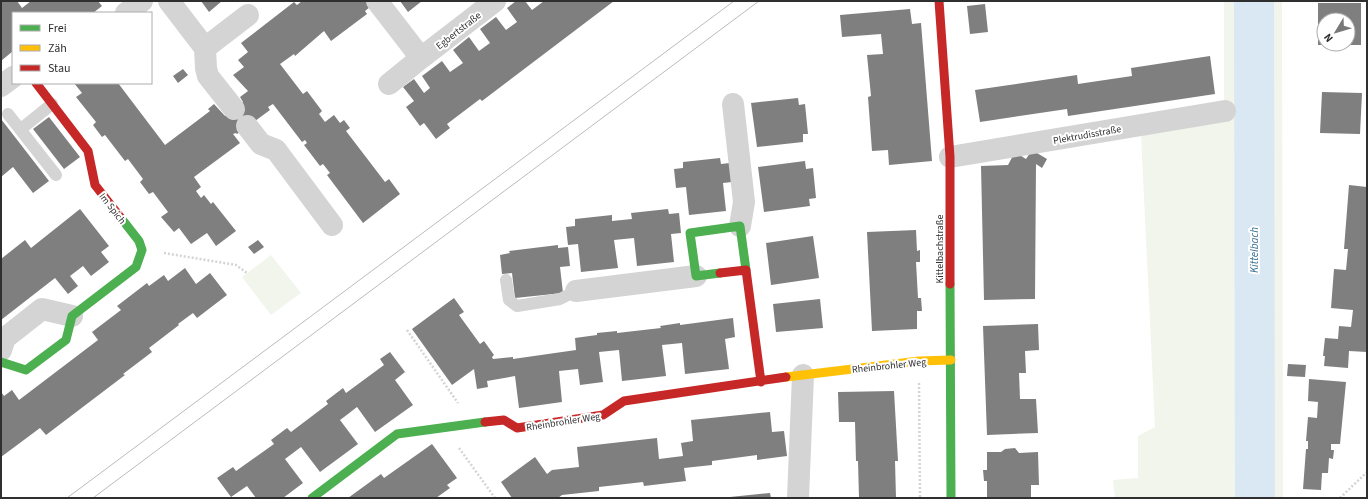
<svg xmlns="http://www.w3.org/2000/svg" width="1368" height="499" font-family="'Source Sans 3',sans-serif">
<style>
.green{fill:#f1f5ec}
.lines{fill:none;stroke-linecap:round;stroke-linejoin:round}
.river{stroke:#d9e8f2;stroke-width:40}
.building{fill:#7f7f7f}
.path{stroke:#d4d4d4;stroke-width:2.5;stroke-dasharray:2 2;stroke-linecap:butt}
.lane{stroke:#d4d4d4;stroke-width:12}
.street{stroke:#d4d4d4;stroke-width:22}
.fast{stroke:#4caf50;stroke-width:9}
.slow{stroke:#ffc107;stroke-width:9}
.jam{stroke:#c62828;stroke-width:9}
.tram{stroke:#bbb;stroke-width:1}
.labels{text-anchor:middle;stroke-width:4;stroke-linejoin:round;paint-order:stroke}
.street-label{font-size:10px;fill:#2f2f2f;stroke:#fff}
.water-label{font-size:11px;font-style:italic;fill:#3b7093;stroke:#fff}
</style>
<rect width="100%" height="100%" fill="#fff"/>
<path class="green" d="M1224 1H1282L1283 498H1115L1113 480 1138 478V436L1155 427 1141 134 1224 118Z
M271 255 301 293 271 315 242 277Z"/>
<g class="lines">
<path class="river" d="M1254 1 1255 498"/>
</g>
<path class="building" d="M1 1H17L22 8 31 1H98L102 6 93 13H13V51L1 61Z
M201 1H222L209 12Z
M302 1H366L370 7 365 11 367 14 331 41 324 31 295 56 294 54 280 64 303 94 307 91 322 111 319 114 325 122 334 115 340 123 344 120 350 128 346 131 385 182 389 179 400 194 363 223 327 175 330 173 323 164 320 166 304 145 307 143 305 140 302 142 273 104 268 107 270 110 237 134 236 133 233 134 240 143 194 177 201 187 196 191 201 198 204 195 211 204 213 202 236 231 216 246 207 233 191 244 179 228 174 232 161 217 168 212 153 192 149 194 140 182 143 179 128 159 125 161 105 135 102 137 93 125 96 122 76 97 82 93 74 83H118L165 145 210 111 208 109 214 104 225 116 243 102 240 97 248 91 233 75 244 67 238 60 248 52 241 43 294 2 297 5Z
M400 1H422L408 12Z
M516 1H525L532 10 544 1H614L482 101 480 99 447 124 450 128 436 139 424 123 420 126 406 107 414 101 403 87 414 79 424 93 430 88 422 76 442 61 450 72 463 63 453 50 469 37 479 51 490 43 480 29 496 17 506 30 517 22 507 8Z
M1318 3H1361V45H1348V20H1324V45H1318Z
M985 4 988 32 970 34 967 6Z
M910 9 912 24 921 23 932 161 889 165 888 150 872 151 868 97 871 96 867 55 883 54 881 34 842 37 840 15Z
M1210 56 1215 94 1068 116 1067 109 980 122 975 90 1077 75 1078 84 1132 76 1131 68Z
M183 69 188 75 178 83 173 76Z
M1322 92 1362 93 1360 134 1320 133Z
M798 98 799 105 805 104 808 134H803V142L757 147 751 103Z
M49 117 80 157 64 169 33 129Z
M1 119 49 181 33 193 13 167 1 177Z
M1032 150 1047 159 1042 168 1036 164 1035 299 984 300 981 166 1008 165 1015 152 1026 159Z
M720 158 721 164 730 163 732 182 723 183 726 211 689 215 686 187 676 188 674 169 683 168V162Z
M805 161 806 169 813 168 816 198 809 199 810 206 764 212 758 167Z
M1349 185 1367 187V352L1349 351 1348 368 1324 366 1325 356H1323L1325 338 1338 339 1339 326 1351 327 1353 310 1331 308 1334 269 1346 270 1348 249H1344Z
M80 209 109 246 101 252 109 262 91 276 83 266 70 276 78 286 68 294 55 278 1 320V259L25 240 31 248Z
M668 209 669 214 679 213 681 233 671 234 674 262 637 266 634 238 614 240 618 268 581 272 578 244 568 245 566 227 575 226V219L612 215V221L632 219 631 213Z
M916 230 917 251 920 250V262H916L918 298H921L922 311H917V329L872 331 867 232Z
M813 236 819 278 771 285 766 243Z
M258 240 264 247 254 254 248 247Z
M558 245V248L568 247 570 266 560 267 563 293 515 298 512 273 502 274 500 255 510 253 509 251Z
M185 268 196 284 210 273 227 295 197 318 193 313 178 324 179 325 149 348 152 352 123 374 125 375 46 435 40 428 1 457V392L4 396 12 390 19 400 98 340 92 332 121 310 117 306 147 283 149 286 164 275 168 281Z
M454 298 464 312 459 315 480 344 484 341 494 355 492 357 493 359 513 357V359L576 350 575 338 597 335V333L617 331V333L661 328 660 326 680 323V325L733 318 735 337 725 339 729 369 685 374 682 343 662 345 666 376 622 381 619 350 599 352 603 382 580 385 578 369 559 371 562 402 519 408 515 376 487 381 488 387 477 389 474 369 452 385 412 329Z
M820 299 823 328 776 332 773 304Z
M1038 324 1039 350 1025 351 1026 373H1019L1020 399H1036L1038 433 987 435 983 326Z
M390 352 405 372 395 380 413 405 375 432 357 407 348 414 340 420 358 444 320 472 301 447 285 459 303 483 283 498H256L247 486 231 497 217 478 233 467 236 471 274 444 271 440 287 428 291 432 328 404 326 401 343 388 346 393 384 365 380 359Z
M1288 364 1306 365 1305 377 1287 376Z
M1309 379 1346 382 1340 444H1331V450H1334L1333 459 1329 458 1328 473H1322L1321 490 1303 489 1306 449H1308V441H1306L1308 417 1317 418 1318 402 1308 401Z
M894 391 898 461H895L896 498H859L858 461H856L855 422H839L838 392Z
M770 412 772 432 784 431 787 456 757 460V455L712 461V465L684 468 686 481 644 486 643 482 599 487V491L562 495 558 498H512L501 482 535 457 547 474 552 470 579 467 577 447 657 438 659 459 683 456 681 443 693 441 691 420Z
M432 444 457 478 447 485 450 488 436 498H348L381 474 384 478Z
M1015 448 1019 453 1038 452 1039 485H1031V498H987V481H984L983 470H987V452H1001L1005 449Z
M770 493 771 498H730V497Z"/>
<g class="lines">
<path class="path" d="M164 253 236 265 247 273
M407 330 458 403
M919 383 920 498
M459 448 495 498
M1340 498 1367 472"/>
<path class="lane" d="M8 114 56 175
M21 129 52 104
M506 280 509 300 517 306 560 299 576 291"/>
<path class="street" d="M169 1 205 48 206 68 208 76 234 109
M377 1 421 58 495 1
M126 13 142 1
M205 48 248 15
M389 84 421 58
M1 86 13 77
M733 104 744 202 740 226
M247 126 261 144 276 150 332 225
M950 157 1225 111
M576 291 696 276
M1 350 5 338 42 309 72 316
M798 498 803 375"/>
<path class="fast" d="M720 273 696 276 690 233 740 226 746 270
M950 284 951 498
M1 362 26 370 66 340 72 316 136 267 142 250 139 241 121 218
M312 498 397 434 485 422"/>
<path class="slow" d="M786 377 919 361 951 360"/>
<path class="jam" d="M939 1 950 157V284
M36 83 88 151 95 185 121 218
M720 273 746 270 761 382
M485 422 504 420 517 428 603 415 624 401 786 377"/>
<path class="tram" d="M67 498 734 1
M93 498 759 1"/>
</g>
<g class="labels">
<g class="street-label">
<text transform="translate(458 30) rotate(-38)" y="4">Egbertstraße</text>
<text transform="translate(1087 134) rotate(-10)" y="4">Plektrudisstraße</text>
<text transform="translate(113 208) rotate(52)" y="4">Im Spich</text>
<text transform="translate(939 249) rotate(-90)" y="4">Kittelbachstraße</text>
<text transform="translate(889 365) rotate(-6)" y="4">Rheinbrohler Weg</text>
<text transform="translate(563 421) rotate(-9)" y="4">Rheinbrohler Weg</text>
</g>
<g class="water-label">
<text transform="translate(1254 250) rotate(-90)" y="4">Kittelbach</text>
</g>
</g>
<rect width="1368" height="499" fill="none" stroke="#2f2f2f" stroke-width="4"/>
<rect x="12" y="12" width="140" height="72" fill="#ffffff" stroke="#acacac"/>
<rect x="20" y="25" width="20" height="6" fill="#4caf50" stroke="#acacac"/>
<text x="48" y="32" font-size="12" fill="#2f2f2f">Frei</text>
<rect x="20" y="45" width="20" height="6" fill="#ffc107" stroke="#acacac"/>
<text x="48" y="52" font-size="12" fill="#2f2f2f">Zäh</text>
<rect x="20" y="65" width="20" height="6" fill="#c62828" stroke="#acacac"/>
<text x="48" y="72" font-size="12" fill="#2f2f2f">Stau</text>
<g transform="translate(1336 32) rotate(232)"><circle r="19" fill="#ffffff" stroke="#acacac"/>
<path d="M0-3L7 15L0 10L-7 15Z" fill="#787878"/>
<text y="-6" font-size="11" font-weight="bold" text-anchor="middle" fill="#2f2f2f">N</text>
</g>
</svg>
